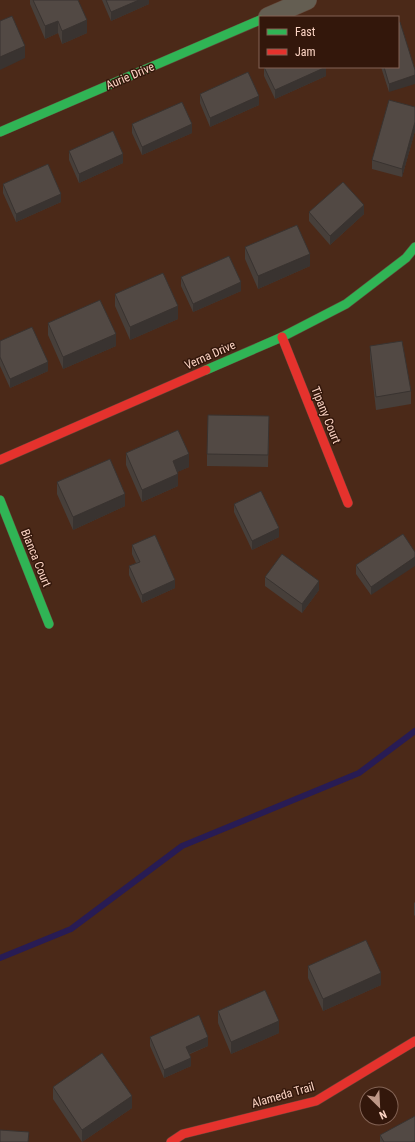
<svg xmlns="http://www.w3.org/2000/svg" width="415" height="1142" font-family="'Roboto Condensed',sans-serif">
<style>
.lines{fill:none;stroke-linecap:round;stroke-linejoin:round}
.stream{stroke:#281c54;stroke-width:6}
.street-casing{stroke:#634638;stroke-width:20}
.fast-casing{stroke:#634638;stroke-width:10}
.jam-casing{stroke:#634638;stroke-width:10}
.street{stroke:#645e52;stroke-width:19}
.fast{stroke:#30b455;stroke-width:9}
.jam{stroke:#e5322d;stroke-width:9}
.wall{fill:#473f3a}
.shaded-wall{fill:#393330}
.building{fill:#524944;stroke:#393330}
.labels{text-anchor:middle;stroke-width:3;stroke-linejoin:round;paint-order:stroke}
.street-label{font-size:12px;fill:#fcd4c4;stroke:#33170b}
</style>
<rect width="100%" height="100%" fill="#4b2918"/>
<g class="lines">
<path class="stream" d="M0 958 71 929 182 846 359 773 415 731"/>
<g class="street-casing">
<path id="street" d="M268 17 307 0"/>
</g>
<g class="fast-casing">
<path id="fast" d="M0 132 260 20
M206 370 282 337 346 304 406 258 415 247
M0 500 49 624"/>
</g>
<g class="jam-casing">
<path id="jam" d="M282 337 348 503
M0 460 206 370
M171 1142 183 1134 316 1101 415 1041"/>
</g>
<use href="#street" class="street"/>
<use href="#fast" class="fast"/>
<use href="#jam" class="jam"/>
</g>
<path class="wall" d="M30 0H78L87 33 62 44 58 33 45 39 30 4Z
M102 0H149V4L111 21Z
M264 67 326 76 275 99 264 76Z
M381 67H398L389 92Z
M200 94 259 105 210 127 200 103Z
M415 107V131L402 177 372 169V160Z
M132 124 192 133 142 155 132 133Z
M69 151 123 163 79 183 69 160Z
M3 184 61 202 16 222 3 193Z
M309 212 364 214 330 245 309 221Z
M245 247 310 266 258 289 245 259Z
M181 277 241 291 193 312 181 286Z
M115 294 178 319 130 340 115 306Z
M48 323 116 346 63 369 48 335Z
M0 341 48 371 10 388 0 366Z
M370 346 411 391V404L376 410 370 358Z
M269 428 268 467 207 466V454Z
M126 453 189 467 177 472 178 486 142 502 126 465Z
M57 482 125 506 73 530 57 494Z
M234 504 279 537 252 550 234 512Z
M403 534 371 595 356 574V565Z
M132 545 175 588 142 603 129 575V566L136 563 132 554Z
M265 577 319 590 302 613 265 586Z
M415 902V916L414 915V903Z
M308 966 381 985 323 1011 308 978Z
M218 1011 279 1033 231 1054 218 1023Z
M150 1037 208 1046 190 1054 191 1066 164 1078 150 1046Z
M53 1087 132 1108 82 1142 53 1099Z
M380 1135 415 1142H380Z"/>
<path class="shaded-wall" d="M139 0H149V4L111 21V12Z
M87 20V33L62 44V31Z
M58 21V33L45 39V26Z
M25 46V58L0 70V57Z
M326 67V76L275 99V90Z
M415 75V84L389 92V84Z
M259 96V105L210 127V118Z
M415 122V131L402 177V169Z
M192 124V133L142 155V147Z
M123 154V163L79 183V174Z
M61 194V202L16 222V214Z
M364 205V214L330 245V236Z
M310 254V266L258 289V276Z
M241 282V291L193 312V304Z
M178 306V319L130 340V327Z
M116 334V346L63 369V357Z
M48 362V371L10 388V379Z
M189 454V467L173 474V461Z
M178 474V486L142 502V490Z
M125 494V506L73 530V517Z
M279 528V537L252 550V541Z
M415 557V566L371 595V587Z
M175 580V588L142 603V595Z
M319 581V590L302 613V604Z
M381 973V985L323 1011V999Z
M279 1021V1033L231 1054V1042Z
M208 1037V1046L186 1055V1047Z
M191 1058V1066L164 1078V1070Z
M132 1096V1108L82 1142V1130Z"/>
<path class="building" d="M33 0H78L87 20 62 31 58 21 45 26Z
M106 0H139L111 12Z
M12 16 25 46 0 57V21Z
M398 22H400L415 70V75L389 84 384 67H398Z
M264 67H326L275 90Z
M248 72 259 96 210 118 200 94Z
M389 100 415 107V122L402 169 372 160Z
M182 102 192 124 142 147 132 124Z
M113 131 123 154 79 174 69 151Z
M48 164 61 194 16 214 3 184Z
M343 182 364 205 330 236 309 212Z
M297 225 310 254 258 276 245 247Z
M229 256 241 282 193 304 181 277Z
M163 273 178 306 130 327 115 294Z
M100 300 116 334 63 357 48 323Z
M32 327 48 362 10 379 0 357V341Z
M402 341 411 391 376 397 370 346Z
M208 415 269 416 268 455 207 454Z
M178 430 189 454 173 461 178 474 142 490 126 453Z
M110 459 125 494 73 517 57 482Z
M261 491 279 528 252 541 234 504Z
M403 534 415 552V557L371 587 356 565Z
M155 535 175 580 142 595 129 566 140 562 132 545Z
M282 554 319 581 302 604 265 577Z
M366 940 381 973 323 999 308 966Z
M265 990 279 1021 231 1042 218 1011Z
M199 1015 208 1037 186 1047 191 1058 164 1070 150 1037Z
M102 1053 132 1096 82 1130 53 1087Z
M415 1116V1142H384L380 1135Z
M0 1130 29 1132 28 1142H0Z"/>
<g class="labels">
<g class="street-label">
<text transform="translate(130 76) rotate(-23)" y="4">Aurie Drive</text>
<text transform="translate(210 355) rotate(-24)" y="4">Verna Drive</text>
<text transform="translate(326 415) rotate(68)" y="4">Tipany Court</text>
<text transform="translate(36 558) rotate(68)" y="4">Bianca Court</text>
<text transform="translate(283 1095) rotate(-16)" y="4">Alameda Trail</text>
</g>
</g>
<rect x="259" y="16" width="140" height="52" fill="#33170b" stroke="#836355"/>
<rect x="267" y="29" width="20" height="6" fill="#30b455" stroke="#836355"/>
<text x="295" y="36" font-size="12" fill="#fcd4c4">Fast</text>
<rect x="267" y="49" width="20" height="6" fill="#e5322d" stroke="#836355"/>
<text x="295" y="56" font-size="12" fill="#fcd4c4">Jam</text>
<g transform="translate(379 1106) rotate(156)"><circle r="19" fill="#33170b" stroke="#836355"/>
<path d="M0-3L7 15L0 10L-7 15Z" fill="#be9888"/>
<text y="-6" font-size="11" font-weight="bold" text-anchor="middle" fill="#fcd4c4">N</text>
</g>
</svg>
